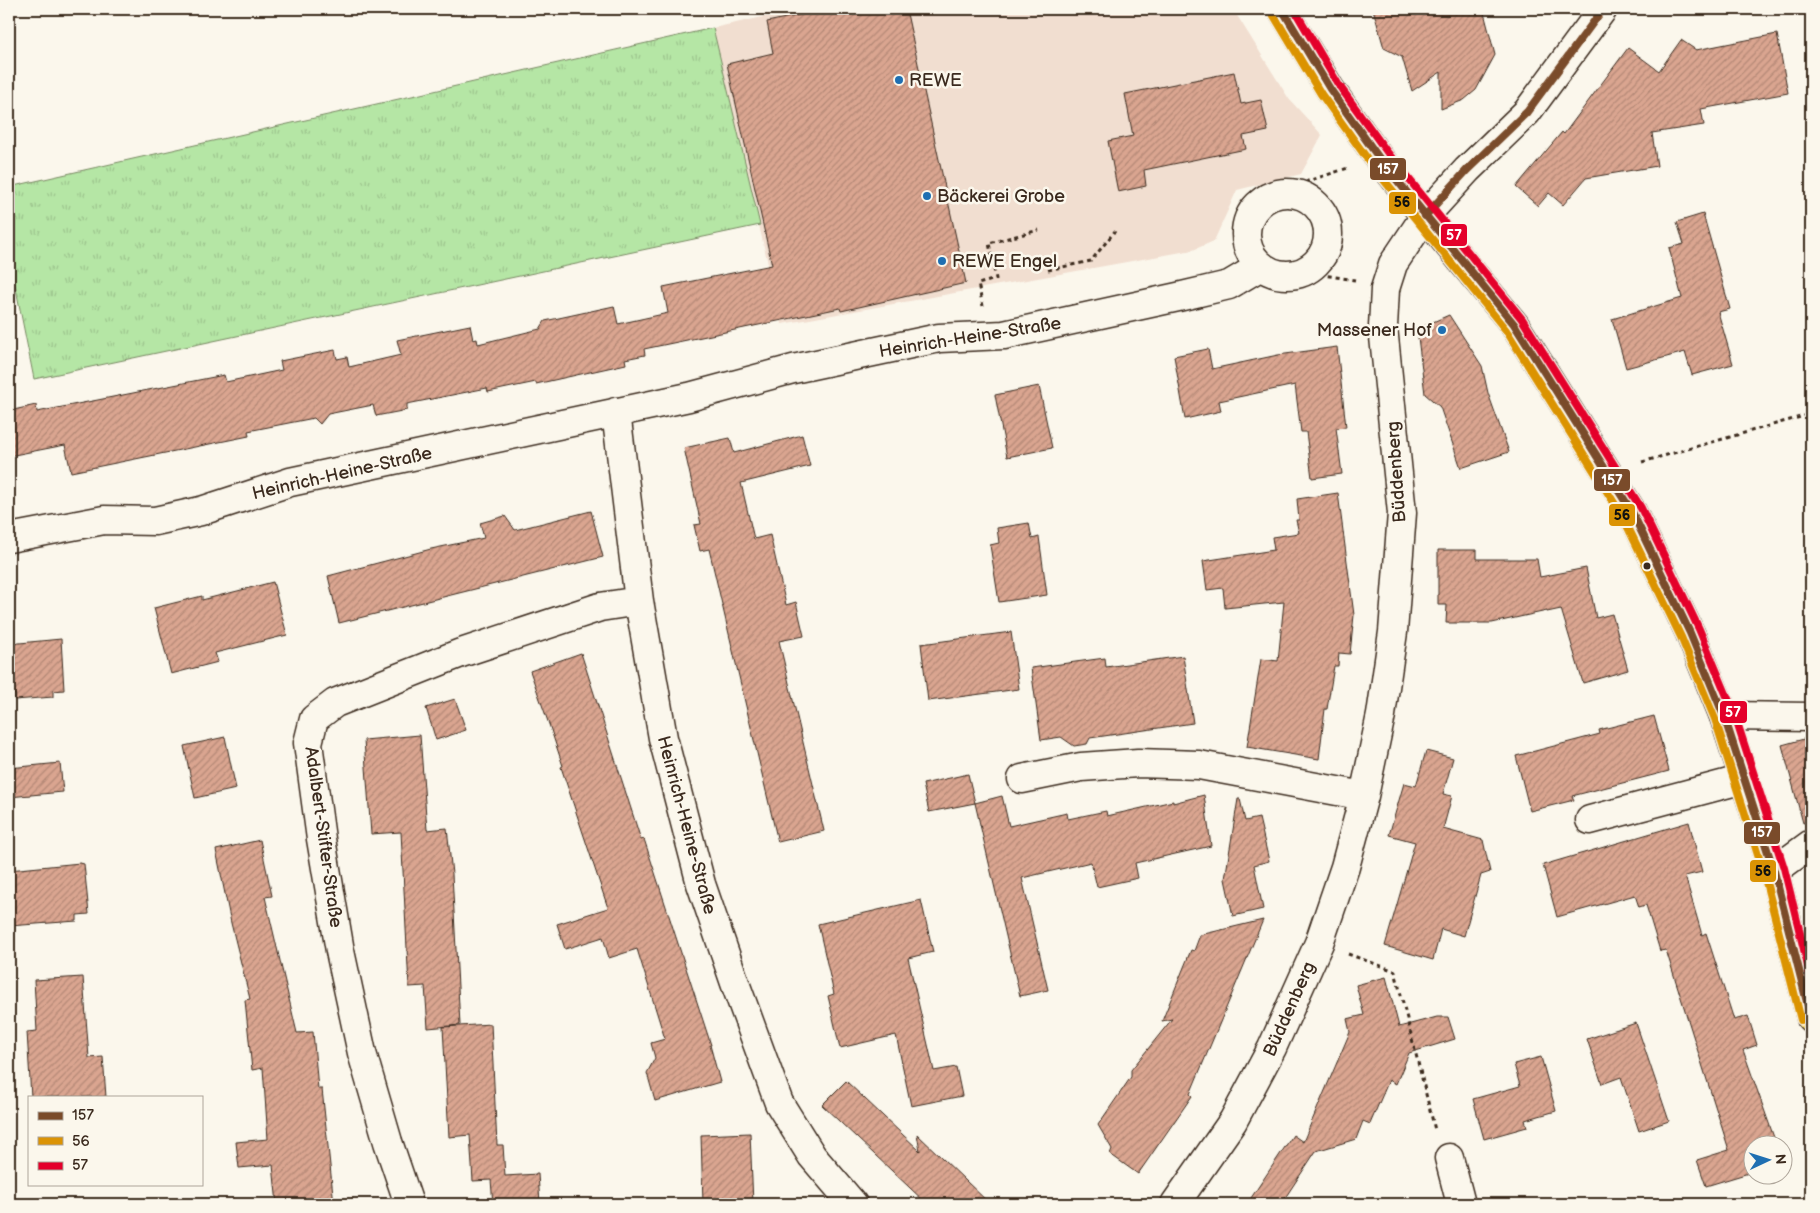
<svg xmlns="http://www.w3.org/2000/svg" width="1820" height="1213" font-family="'Balsamiq Sans',sans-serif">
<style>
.built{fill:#f1ded0}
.grass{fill:url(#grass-tufts);stroke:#788862}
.building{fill:url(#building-hatch);stroke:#3b2a1e}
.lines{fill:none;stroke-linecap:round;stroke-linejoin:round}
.minor-casing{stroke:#3b2a1e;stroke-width:31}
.major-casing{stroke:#3b2a1e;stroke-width:31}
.path{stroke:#3b2a1e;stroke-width:3;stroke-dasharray:4 4;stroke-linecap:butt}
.minor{stroke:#fbf7ec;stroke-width:28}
.major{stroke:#fedf80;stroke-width:28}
.bus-1-casing{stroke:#fbf7ec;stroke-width:11}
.bus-2-casing{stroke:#fbf7ec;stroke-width:11}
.bus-3-casing{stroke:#fbf7ec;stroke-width:11}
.bus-1{stroke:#7a4b2a;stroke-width:8}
.bus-2{stroke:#db9304;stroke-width:8}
.bus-3{stroke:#e4002b;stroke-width:8}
.poi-dot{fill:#1f6fb2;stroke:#fbf7ec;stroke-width:2}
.bus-dot{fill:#3b2a1e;stroke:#fbf7ec;stroke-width:2}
.labels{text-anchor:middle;stroke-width:5;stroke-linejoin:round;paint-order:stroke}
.poi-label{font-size:18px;fill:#3b2a1e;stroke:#fbf7ec;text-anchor:start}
.street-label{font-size:18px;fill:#3b2a1e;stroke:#fbf7ec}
.line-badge{stroke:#fbf7ec;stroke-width:2}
.badge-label{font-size:14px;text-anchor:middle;font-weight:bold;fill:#fff}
.pale-badge-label{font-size:14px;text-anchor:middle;font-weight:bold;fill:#111}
</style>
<defs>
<pattern id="grass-tufts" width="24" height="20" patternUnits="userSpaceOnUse" patternTransform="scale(1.25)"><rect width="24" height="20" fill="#b5e6a5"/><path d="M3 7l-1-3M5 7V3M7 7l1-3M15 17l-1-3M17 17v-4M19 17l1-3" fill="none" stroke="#9dc58e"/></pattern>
<pattern id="building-hatch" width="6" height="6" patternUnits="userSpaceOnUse" patternTransform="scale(1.25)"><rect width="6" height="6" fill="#daa590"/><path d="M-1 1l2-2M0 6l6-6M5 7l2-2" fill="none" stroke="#b28775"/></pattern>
</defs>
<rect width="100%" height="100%" fill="#fbf7ec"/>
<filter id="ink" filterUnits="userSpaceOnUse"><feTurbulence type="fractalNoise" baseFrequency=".02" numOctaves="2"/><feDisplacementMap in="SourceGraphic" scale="10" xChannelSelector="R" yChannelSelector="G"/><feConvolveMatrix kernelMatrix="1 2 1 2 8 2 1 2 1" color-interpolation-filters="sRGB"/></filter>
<g filter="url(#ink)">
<path class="built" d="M799 9H1233L1289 99 1322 135 1301 174 1237 190 1214 241 1193 250 782 324 713 28Z"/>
<path class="grass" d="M713 28 760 225 34 379 9 254V187Z"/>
<path class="building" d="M828 9H906L966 283 841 311 840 308 644 349 645 355 625 359 626 364 536 384V382L488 392 487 388 407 404V410L376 416 373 405 328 414 320 424 314 418 248 431 249 436 71 472 65 445 9 456V411L36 405 37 412 224 375 226 382 282 370 280 361 335 350 337 359 347 357 349 367 401 355 397 340 470 325 473 340 477 339 478 344 540 329 545 321 614 306 618 324 668 313 663 287 772 265 727 64 773 53 767 22Z
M1373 9H1483L1495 55 1476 90 1464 100 1441 109V72L1412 91 1402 57 1384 48Z
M1777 34 1788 93 1701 109 1704 125 1652 133 1657 166 1586 178 1563 205 1549 193 1538 206 1516 187 1562 132 1564 134 1628 48 1659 71 1681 40 1696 50Z
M1234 72 1241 104 1261 100 1268 131 1243 136 1246 149 1144 170 1146 186 1118 192 1108 141 1133 136 1125 94Z
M1703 214 1730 309 1718 312 1733 364 1692 375 1685 352 1626 368 1612 319 1682 298 1669 248 1684 244 1677 222Z
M1449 315 1482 366 1488 393 1509 452 1461 468 1440 407 1425 394 1417 329Z
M1337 347 1346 427 1336 428 1342 474 1312 478 1306 432H1301L1295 385 1219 401 1221 411 1185 419 1174 356 1208 349 1212 369 1278 355Z
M1039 386 1052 448 1007 457 995 395Z
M802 435 810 466 741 483 754 539 770 535 786 605 796 602 804 636 779 641 824 831 778 842 709 549 700 551 694 525 701 524 684 448 730 438 734 453Z
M1338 493 1354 615 1350 654 1339 653 1338 666H1334L1327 709H1325L1319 759 1247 747 1261 659 1278 661 1284 602 1225 608 1223 588 1207 590 1203 561 1274 550 1272 537 1299 533 1296 520H1299L1297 499Z
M591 511 603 557 339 623 328 576 431 549 484 538 480 523 505 516 515 530Z
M1029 523 1032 539 1039 537 1047 595 999 602 990 545 999 543 997 528Z
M1438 550H1477V559H1537L1540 577 1586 568 1596 618 1612 614 1628 670 1583 683 1561 609 1547 612V611L1492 623H1446L1447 605H1438Z
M273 582 287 635 215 653 218 662 171 674 154 608 202 596V600Z
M1011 632 1019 689 928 701 921 644Z
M61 639 64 690 53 691V697L15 700V694L9 695V644Z
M581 653 641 840 644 839 711 1045H710L720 1082 655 1101 647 1073 655 1058 651 1043 665 1039 637 949 609 958 603 937 565 949 557 924 608 908 561 767 563 766 551 730 530 671Z
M1183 656 1193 723 1090 738 1087 744 1074 746 1061 737 1041 740 1031 668 1105 658 1106 667Z
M455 699 466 730 436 740 426 708Z
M1654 716 1669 771 1572 796 1574 800 1530 811 1516 756 1600 734 1599 730Z
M420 735 427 830 447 828 452 874 460 1025 428 1028 425 986 409 987 401 832 371 834 364 740Z
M225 737 236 789 195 798 184 746Z
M1811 737V821L1803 823 1782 745Z
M1426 751 1453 758 1443 794 1452 796 1443 829 1483 840 1490 872 1481 875 1464 936 1441 929 1433 960 1385 946 1415 842 1389 835 1404 783 1416 786Z
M60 763 63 792 9 797V768Z
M968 774 975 803 929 812 923 784Z
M1204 795 1211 846 1135 863 1138 878 1097 887 1091 862 1022 878 1048 990 1020 996 975 803 1002 796 1009 826 1067 813 1068 819 1106 811 1107 816 1173 801V803Z
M1238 799H1240L1245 821 1259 818 1269 861 1254 865 1263 909 1233 916 1225 879Z
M1689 822 1702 872 1685 876 1702 935 1706 933 1734 1020 1748 1016 1757 1045 1743 1050 1777 1146H1752V1172L1706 1186 1697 1160 1729 1150 1666 950 1660 951 1646 905 1639 907 1635 895 1557 917 1543 865Z
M260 840 272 896 265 897 297 1033 313 1032 318 1089H322L334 1204H277L273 1165 239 1168 236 1142 268 1139 263 1068 252 1070 245 1000 250 999 231 923 216 850Z
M80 863 84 864 89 914 77 915V921L9 926V870Z
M921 900 933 952 908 958 934 1071 956 1067 962 1096 911 1106 896 1035 840 1048 828 996 834 994 818 924Z
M1263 920 1190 1094 1192 1096 1138 1174 1110 1154 1112 1149 1098 1125 1131 1077V1070L1172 1019 1162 1021 1191 950 1194 951 1200 935Z
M83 977 89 1058 103 1057 106 1097H31L27 1032 37 1031 34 980Z
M1386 977 1399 1027 1437 1017H1448L1455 1039 1409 1053 1396 1084 1389 1080 1370 1124 1363 1121 1356 1139 1316 1151 1281 1204H1247L1293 1135 1303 1142 1350 1032 1347 1019 1364 1015 1356 985Z
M1636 1023 1669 1121 1639 1131 1621 1077 1602 1084 1587 1039Z
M491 1024 497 1145H503L505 1176 538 1174 540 1204H493L491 1180 473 1181 470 1135 449 1137 443 1027Z
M1541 1057 1556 1111 1525 1120 1527 1127 1484 1139 1473 1099 1520 1086 1514 1064Z
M846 1081 920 1151 917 1134 990 1204H927L822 1105Z
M750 1133 753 1204H703L701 1135Z"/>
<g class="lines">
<g class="minor-casing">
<path id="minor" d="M1246 234a41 41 0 1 1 82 0a41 41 0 1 1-82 0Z
M616 412 639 601 663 738 701 884 735 983 779 1103 812 1156 853 1204
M9 538 104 520 155 521 201 511 290 482 689 397 793 369 939 338 1004 335 1178 297 1229 285 1261 266
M1724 716 1811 717
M1022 779 1081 767 1138 763 1199 765 1364 796
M1590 820 1744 779
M1774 871 1811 844
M1449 1158 1461 1204
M409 1204 388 1142 362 1053 340 951 321 839 308 743 314 719 335 703 461 653 600 607 639 601
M1175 1204 1233 1121 1272 1048 1319 943 1345 867 1364 796 1381 715 1393 632 1402 513 1383 327 1385 289 1393 264 1425 216 1467 170 1527 112 1603 9"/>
</g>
<g class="major-casing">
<path id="major" d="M1282 9 1330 89 1379 158 1425 216 1514 324 1632 512 1690 633 1724 716 1774 871 1811 1018"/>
</g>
<path class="path" d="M1293 193 1308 181 1348 168
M1048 270 1091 261 1115 231
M1304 272 1355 280
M983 306 978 284 996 279 989 243 1039 230
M1642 462 1811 414
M1348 954 1395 971 1435 1130"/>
<use href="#minor" class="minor"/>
<use href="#major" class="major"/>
<g class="bus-1-casing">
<path id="bus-1" d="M1282 9 1330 89 1379 158 1514 324 1632 512 1690 633 1724 716 1774 871 1811 1018
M1425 216 1467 170 1527 112 1603 9"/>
</g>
<g class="bus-2-casing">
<path id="bus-2" d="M1273 14 1321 94 1371 164 1506 330 1623 517 1681 637 1715 719 1764 874 1801 1020"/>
</g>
<g class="bus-3-casing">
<path id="bus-3" d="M1294 9 1338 84 1387 152 1522 319 1641 508 1699 629 1734 713 1784 868 1811 978"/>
</g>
<use href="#bus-1" class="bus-1"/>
<use href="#bus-2" class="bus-2"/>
<use href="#bus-3" class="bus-3"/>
</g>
</g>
<g class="poi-dot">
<circle cx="899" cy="80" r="5"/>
<circle cx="927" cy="196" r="5"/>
<circle cx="942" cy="261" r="5"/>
<circle cx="1442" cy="330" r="5"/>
</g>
<circle class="bus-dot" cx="1647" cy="566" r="4.5"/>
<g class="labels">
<g class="poi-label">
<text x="909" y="86">REWE</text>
<text x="937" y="202">Bäckerei Grobe</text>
<text x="952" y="267">REWE Engel</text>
<text x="1432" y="336" text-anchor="end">Massener Hof</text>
</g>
<g class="street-label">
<text transform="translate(970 337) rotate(-9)" y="6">Heinrich-Heine-Straße</text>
<text transform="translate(1396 472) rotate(-94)" y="6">Büddenberg</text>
<text transform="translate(342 473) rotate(-13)" y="6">Heinrich-Heine-Straße</text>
<text transform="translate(687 825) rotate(75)" y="6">Heinrich-Heine-Straße</text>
<text transform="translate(324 837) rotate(82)" y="6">Adalbert-Stifter-Straße</text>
<text transform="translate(1289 1009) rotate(-66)" y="6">Büddenberg</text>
</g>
</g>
<g class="line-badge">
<rect x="1369" y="157" width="38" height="24" rx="5" fill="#7a4b2a"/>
<rect x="1388" y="191" width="29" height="24" rx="5" fill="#db9304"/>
<rect x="1440" y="223" width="28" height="24" rx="5" fill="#e4002b"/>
<rect x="1593" y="468" width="38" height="24" rx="5" fill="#7a4b2a"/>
<rect x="1608" y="503" width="28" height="24" rx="5" fill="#db9304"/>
<rect x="1719" y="700" width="29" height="24" rx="5" fill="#e4002b"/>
<rect x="1743" y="821" width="38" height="24" rx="5" fill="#7a4b2a"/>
<rect x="1749" y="859" width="28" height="24" rx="5" fill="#db9304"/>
</g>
<g class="badge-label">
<text x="1388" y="174">157</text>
<text x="1454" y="240">57</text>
<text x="1612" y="485">157</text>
<text x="1733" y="717">57</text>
<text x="1762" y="837">157</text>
</g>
<g class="pale-badge-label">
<text x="1402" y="207">56</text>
<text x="1622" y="520">56</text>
<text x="1763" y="876">56</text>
</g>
<rect width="1820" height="1213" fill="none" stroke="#fbf7ec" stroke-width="30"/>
<rect x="15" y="15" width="1790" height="1183" fill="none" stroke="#3b2a1e" stroke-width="2" filter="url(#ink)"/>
<rect x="28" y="1096" width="175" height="90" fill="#fbf7ec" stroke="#aea59a"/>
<rect x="38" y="1112" width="25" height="8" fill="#7a4b2a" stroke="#aea59a"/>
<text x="72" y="1120" font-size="15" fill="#3b2a1e">157</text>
<rect x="38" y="1137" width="25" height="8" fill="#db9304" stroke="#aea59a"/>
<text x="72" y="1146" font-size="15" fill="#3b2a1e">56</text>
<rect x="38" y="1162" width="25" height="8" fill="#e4002b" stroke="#aea59a"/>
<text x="72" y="1170" font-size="15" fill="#3b2a1e">57</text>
<g transform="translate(1768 1160) rotate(86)"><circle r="24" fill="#fbf7ec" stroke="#aea59a"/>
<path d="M0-4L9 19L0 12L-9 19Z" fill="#1f6fb2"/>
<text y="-8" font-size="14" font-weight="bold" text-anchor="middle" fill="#3b2a1e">N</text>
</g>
</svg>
